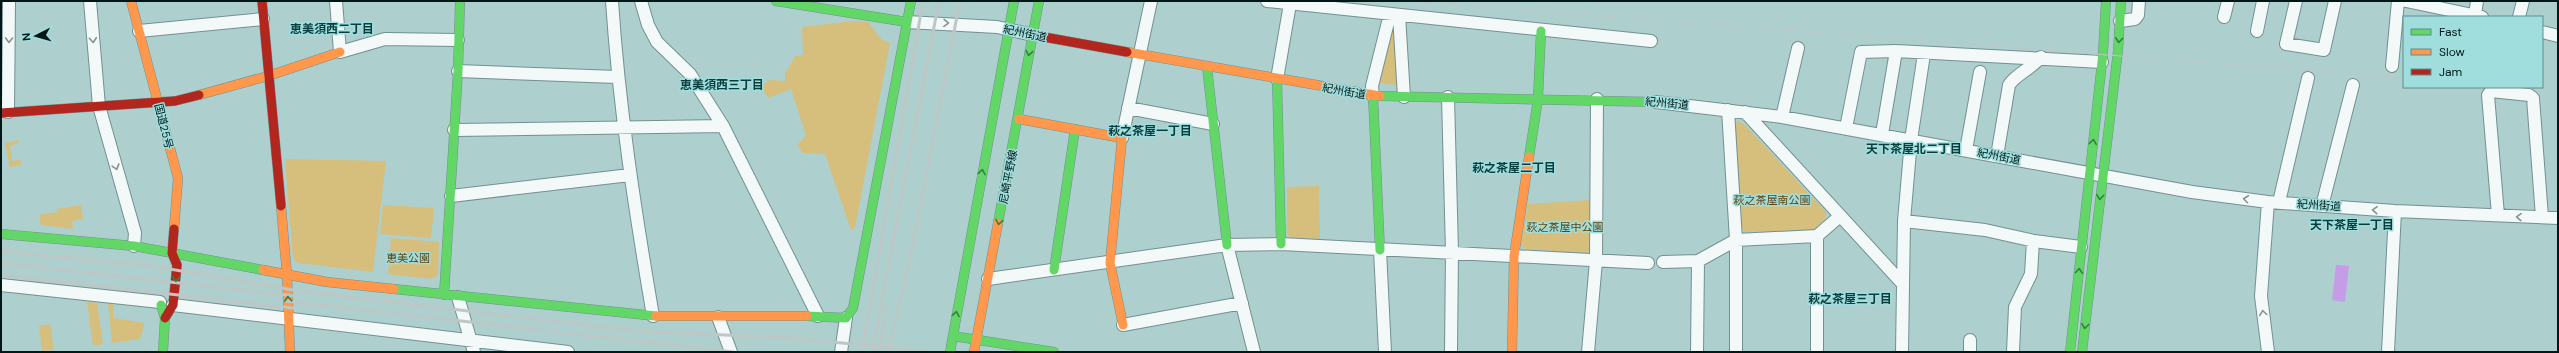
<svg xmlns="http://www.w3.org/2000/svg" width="2559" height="353" font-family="'DM Sans','Noto Sans JP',sans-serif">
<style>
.green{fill:#d6be7c}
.water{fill:#c59de6}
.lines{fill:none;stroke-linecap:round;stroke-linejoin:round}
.street-casing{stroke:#73908f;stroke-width:14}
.fast-casing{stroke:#73908f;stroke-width:10}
.slow-casing{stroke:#73908f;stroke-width:10}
.jam-casing{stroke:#73908f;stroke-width:10}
.street{stroke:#f3f8f8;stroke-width:12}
.fast{stroke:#63d668;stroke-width:9}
.slow{stroke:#ff974d;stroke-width:9}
.jam{stroke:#b3261e;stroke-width:9}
.tram{stroke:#bcc7c6;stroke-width:1}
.rail{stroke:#bcc7c6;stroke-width:3}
.oneway{stroke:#869393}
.oneway2{stroke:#368044}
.labels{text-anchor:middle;stroke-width:3;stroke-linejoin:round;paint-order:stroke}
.street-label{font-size:11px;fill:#001717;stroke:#9fdedd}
.park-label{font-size:11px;fill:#61420e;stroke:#9fdedd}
.neighbourhood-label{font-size:12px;font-weight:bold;fill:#0a3e3e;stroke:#9fdedd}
</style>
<rect width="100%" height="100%" fill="#add0cf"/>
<path class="green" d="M852 21 868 22 882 40 890 43 855 228 851 230 825 154 802 153 798 144 806 135 791 89 768 98 761 86 770 80 785 81V74L795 56 803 55 802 27Z
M1393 28 1398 85 1378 83Z
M1738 121 1745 125 1826 212 1825 219 1813 230 1745 232 1742 228 1734 125Z
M19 140 18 143 10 146 12 161 20 160 22 165 10 167 5 143Z
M285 159 386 161 373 272 298 263 293 259Z
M1319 186 1320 239 1292 238 1287 234V187Z
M1591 200 1590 250 1586 253 1525 249 1521 245 1528 204Z
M81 205 83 219 72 221 73 229 41 225 39 215 57 212V209Z
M383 205 434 208 431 238 380 234Z
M391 238 439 242 438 275 432 279 388 274Z
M87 302 97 303 103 344 93 346Z
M108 303 114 305 113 318 145 323 140 339 112 343Z
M50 324 54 350 42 351 39 326Z"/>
<path class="water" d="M2336 265 2349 266 2345 302 2332 300Z"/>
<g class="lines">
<g class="street-casing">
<path id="street" d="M90 1 99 106 135 233 134 246
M336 1 340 52 385 39 458 40
M612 1C619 107 635 211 653 316
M641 1 648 25 657 42 690 74 723 126 818 316
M1267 1 1651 41
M2296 1 2286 44 2324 50 2335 1
M2406 1 2482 17
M1399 15 1404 97
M2475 15 2477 1
M2224 17 2228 1
M2519 17 2523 1
M2120 21 2135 19 2138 15 2139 1
M907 22 997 27 1033 35
M139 31 263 19
M2257 31 2263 1
M2542 32 2558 36
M2392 66 2398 1
M458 71 617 77
M1277 79 1290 4
M1373 96 1372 86 1390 14
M1448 97 1452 252 1451 352
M1656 102 1782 117 2192 192 2268 202 2395 211 2558 218
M1128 108 1213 124
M1728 110 1736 240V352
M8 112 9 1
M1745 112 1902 283
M1782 117 1798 48
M1846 128 1861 52 1896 51 2102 62
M454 130 723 126
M1882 134 1896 51
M1122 138 1151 1
M1966 150 1980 72
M1997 156 2009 85C2016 74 2031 69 2041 57
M451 196 630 175
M2279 202 2308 78
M2322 206 2353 85
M2498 215 2488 95 2491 91 2529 95 2533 98 2542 217
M1904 221 1985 230 2034 241 2081 247
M1227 245 1254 352
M1380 250 1385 352
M1663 262 1698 261 1736 240 1817 236 1840 216
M988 279 1227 245 1281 244 1648 263
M1 285 160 302
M458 297 474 352
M173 305 568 352
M718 317 731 352
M1123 325 1242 303
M1970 340V352
M841 352 846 318
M1588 352 1596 261 1597 99
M1697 352 1698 261
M1817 352V236
M1902 352 1904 221 1911 140 1924 54
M2013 352 2015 307 2031 274 2033 241
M2268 352 2261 296 2268 202
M2388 352 2395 211"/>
</g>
<g class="fast-casing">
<path id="fast" d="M776 1 907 22
M1207 67 1227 245
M1277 79 1281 244
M1373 96 1380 250
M1380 96 1656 102
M1529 157 1538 99 1541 31
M998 223 1039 1
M1 234 134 246 263 270
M1054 270 1075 129
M394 289 656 316
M444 295 458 71 460 1
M161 305 165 318 163 352
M807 316 846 318 853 308 911 1
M953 336 1054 352
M950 352 1014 1
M2070 352 2103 53 2106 1
M2082 352 2118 51 2121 1"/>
</g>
<g class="slow-casing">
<path id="slow" d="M131 1 178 178 174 229
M1127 52 1380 96
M199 95 268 76 340 52
M1019 119 1122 138 1110 263 1123 325
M281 206 287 275 290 352
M263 270 327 282 394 289
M656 316H807
M974 352 998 223
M1512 352 1514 256 1529 157"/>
</g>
<g class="jam-casing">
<path id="jam" d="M262 1 281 206
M1033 35 1127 52
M1 113 175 101 199 95
M165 318 173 305 177 265 172 253 174 229"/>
</g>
<use href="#street" class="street"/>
<use href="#fast" class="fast"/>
<use href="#slow" class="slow"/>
<use href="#jam" class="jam"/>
<path class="tram" d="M1410 1 2404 78
M2517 87 2558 90"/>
<path class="rail" d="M1 251 152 266 299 291 637 331 794 338 928 352
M1 263 295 296
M1 275 293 308
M285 301 733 352
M862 352 923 1
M872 352 939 1
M879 352 887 307
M888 352 909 262 960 1"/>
</g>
<defs><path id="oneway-chevron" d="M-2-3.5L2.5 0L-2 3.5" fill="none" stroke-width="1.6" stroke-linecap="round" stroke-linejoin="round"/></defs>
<g class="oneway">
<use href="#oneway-chevron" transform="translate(946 23) rotate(2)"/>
<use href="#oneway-chevron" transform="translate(9 40) rotate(91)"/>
<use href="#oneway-chevron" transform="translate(93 40) rotate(85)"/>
<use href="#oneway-chevron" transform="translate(116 167) rotate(74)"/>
<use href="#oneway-chevron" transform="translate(2246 199) rotate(-173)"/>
<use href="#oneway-chevron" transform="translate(2375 210) rotate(-176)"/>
<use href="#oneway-chevron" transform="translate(2519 217) rotate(-178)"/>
<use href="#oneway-chevron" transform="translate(2263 313) rotate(-98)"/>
</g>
<g class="oneway2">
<use href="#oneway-chevron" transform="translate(2119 40) rotate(94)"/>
<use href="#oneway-chevron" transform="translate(1029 53) rotate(100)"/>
<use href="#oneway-chevron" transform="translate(2093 142) rotate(-83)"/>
<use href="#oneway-chevron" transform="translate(982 172) rotate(-80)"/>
<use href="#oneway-chevron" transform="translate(2100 197) rotate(96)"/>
<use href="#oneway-chevron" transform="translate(999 222) rotate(101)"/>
<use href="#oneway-chevron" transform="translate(2079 271) rotate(-86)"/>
<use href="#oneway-chevron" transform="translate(176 279) rotate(95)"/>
<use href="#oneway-chevron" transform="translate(288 299) rotate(-93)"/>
<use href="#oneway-chevron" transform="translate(956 314) rotate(-80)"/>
<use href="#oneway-chevron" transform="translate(2085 326) rotate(97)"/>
</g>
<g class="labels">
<g class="street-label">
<text transform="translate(1025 33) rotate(12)" y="4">紀州街道</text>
<text transform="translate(1344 91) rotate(10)" y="4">紀州街道</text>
<text transform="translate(1667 103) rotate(5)" y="4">紀州街道</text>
<text transform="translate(164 126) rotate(76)" y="4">国道25号</text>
<text transform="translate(1999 156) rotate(11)" y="4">紀州街道</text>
<text transform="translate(1008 177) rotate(-79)" y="4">尼崎平野線</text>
<text transform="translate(2319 205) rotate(4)" y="4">紀州街道</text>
</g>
<g class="park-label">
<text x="1772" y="204">萩之茶屋南公園</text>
<text x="1565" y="231">萩之茶屋中公園</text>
<text x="408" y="262">恵美公園</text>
</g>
<g class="neighbourhood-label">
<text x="332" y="33">恵美須西二丁目</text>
<text x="722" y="89">恵美須西三丁目</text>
<text x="1150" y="135">萩之茶屋一丁目</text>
<text x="1914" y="153">天下茶屋北二丁目</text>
<text x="1514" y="172">萩之茶屋二丁目</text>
<text x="2352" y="229">天下茶屋一丁目</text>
<text x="1850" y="303">萩之茶屋三丁目</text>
</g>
</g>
<rect width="2559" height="353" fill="none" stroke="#001717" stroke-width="4"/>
<rect x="2403" y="16" width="140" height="72" fill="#9fdedd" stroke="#5f8e8e"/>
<rect x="2411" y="29" width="20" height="6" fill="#63d668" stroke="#5f8e8e"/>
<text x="2439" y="36" font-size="12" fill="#001717">Fast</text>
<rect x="2411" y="49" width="20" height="6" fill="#ff974d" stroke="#5f8e8e"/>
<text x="2439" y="56" font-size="12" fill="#001717">Slow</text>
<rect x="2411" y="69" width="20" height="6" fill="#b3261e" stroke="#5f8e8e"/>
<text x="2439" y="76" font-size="12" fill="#001717">Jam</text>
<g transform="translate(36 36) rotate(264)" stroke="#9fdedd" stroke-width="3" paint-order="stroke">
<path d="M0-3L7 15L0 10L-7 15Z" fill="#001717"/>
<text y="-6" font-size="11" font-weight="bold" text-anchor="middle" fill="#001717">N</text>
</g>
</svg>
